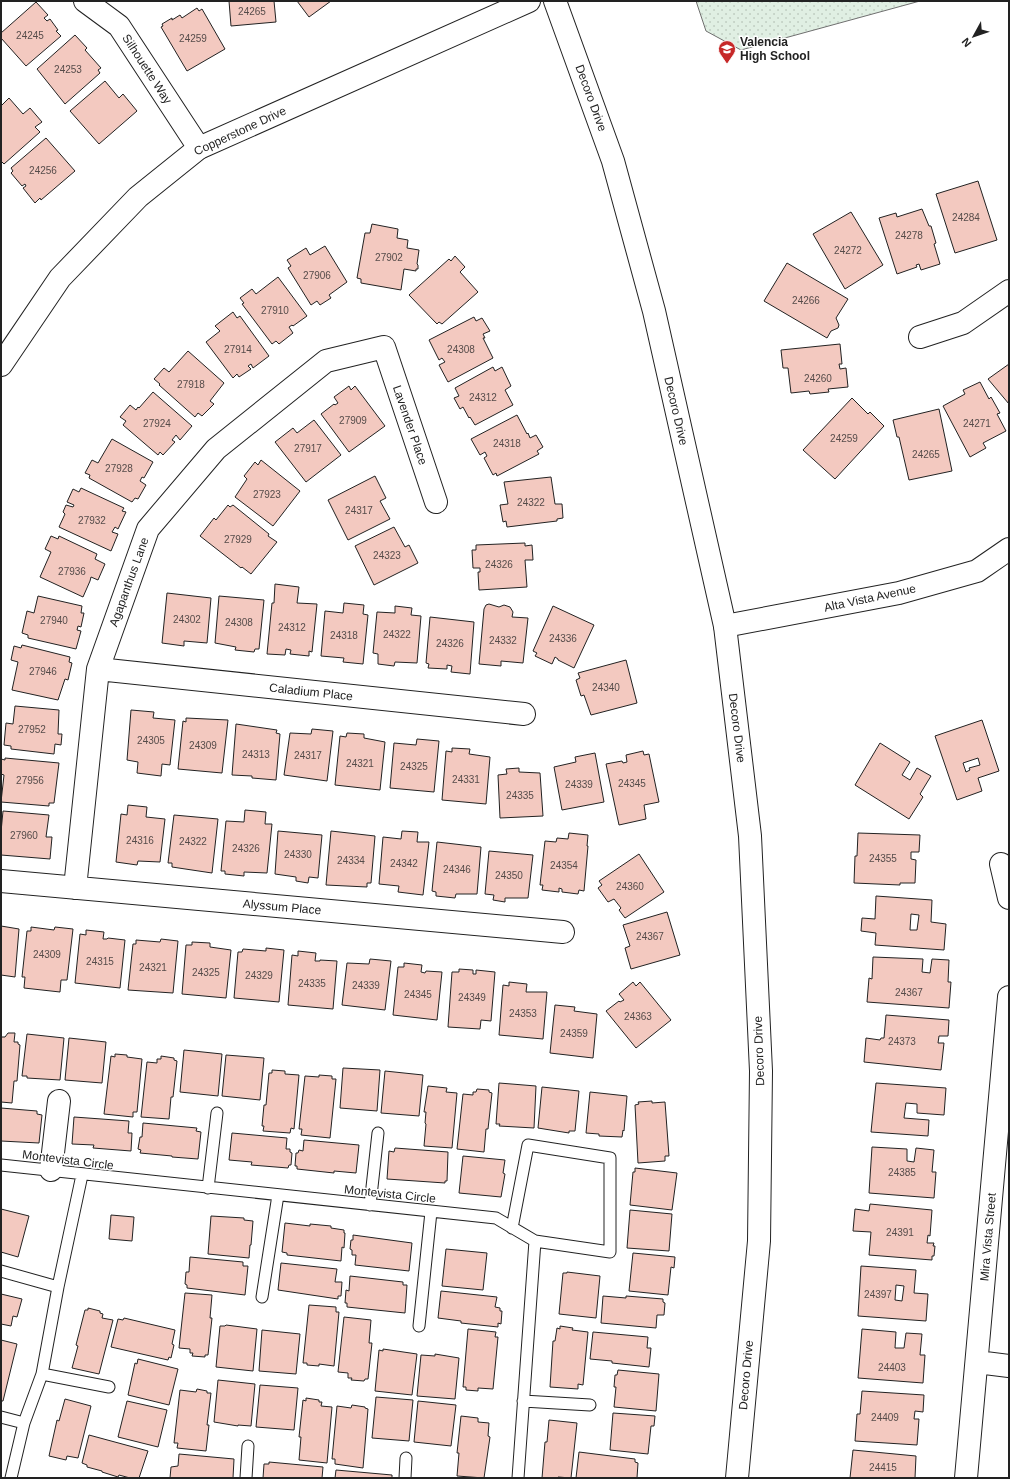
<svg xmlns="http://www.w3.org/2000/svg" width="1010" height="1479" font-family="Arial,sans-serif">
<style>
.park{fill:url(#park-dots);stroke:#6f6f6f}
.building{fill:#f3c9c0;stroke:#222;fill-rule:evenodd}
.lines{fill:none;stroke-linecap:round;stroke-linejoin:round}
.service-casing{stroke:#222;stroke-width:13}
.minor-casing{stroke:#222;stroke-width:24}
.tertiary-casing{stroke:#222;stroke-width:24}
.secondary-casing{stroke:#222;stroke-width:24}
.service{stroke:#fff;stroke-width:11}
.minor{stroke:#fff;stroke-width:22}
.tertiary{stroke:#fff;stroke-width:22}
.secondary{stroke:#fff;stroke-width:22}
.labels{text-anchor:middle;stroke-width:3;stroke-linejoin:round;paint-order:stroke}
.number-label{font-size:10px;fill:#564c4a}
.poi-label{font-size:12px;font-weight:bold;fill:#222;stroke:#fff;text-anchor:start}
.street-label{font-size:12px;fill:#222;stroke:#fff}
</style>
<defs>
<pattern id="park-dots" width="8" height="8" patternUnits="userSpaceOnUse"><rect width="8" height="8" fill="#e0efe3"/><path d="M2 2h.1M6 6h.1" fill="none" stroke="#c0cdc2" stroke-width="1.8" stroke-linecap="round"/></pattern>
</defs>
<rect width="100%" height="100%" fill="#fff"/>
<path class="park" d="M696 1H920L741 50 706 31Z"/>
<path class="building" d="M229 1H274L276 22 231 26Z
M297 1H331L309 17Z
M36 2 48 15 44 18 47 21 50 19 58 30 56 31 61 36 26 66 1 38V33Z
M197 8 199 11 202 9 225 49 187 71 161 27 163 26 162 24 172 18V20L180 15 182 18Z
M75 35 87 48 85 50 101 68 98 70 100 73 65 104 37 69Z
M105 81 119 98 123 94 137 111 99 144 70 111Z
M9 98 23 114 30 108 42 122 35 127 40 132 4 164 1 161V106Z
M46 138 75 171 41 200 40 198 35 203 23 188 26 186 25 184 22 186 11 173 13 171 11 168Z
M978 181 997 240 955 253 936 194Z
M922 209 929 226H931L936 243 934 244 940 264 921 270 919 264 916 265 917 267 897 274 879 218 896 213 897 217Z
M851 212 883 265 845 289 813 234Z
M372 224 398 229 397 238 408 240 407 248 419 250 417 264 418 265V269H416V271L404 269 401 290 361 283V279L357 278 365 233H370Z
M325 246 347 282 329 295 331 298 320 305 317 301 311 305 288 268 291 266 287 260 306 248 310 255Z
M455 256 465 267 460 272 478 292 442 324 439 322 437 324 409 295 449 259 451 261Z
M787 263 848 299 836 318 839 325 838 328 831 331 827 338 764 301Z
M278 277 307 316 293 326 292 325 289 327 293 333 279 344 276 341 272 344 242 304 244 303 240 298 252 289 256 294Z
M233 312 237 318 240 316 269 356 253 368 251 364 248 366 251 369 239 377 237 374 233 378 206 342 220 331 215 326Z
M474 317 476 321 482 318 490 331 483 334 485 338H483L493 358 448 382 439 365 445 362 442 358 439 360 429 340Z
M840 344 842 364H839L840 369 846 368 848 387 828 389 829 392 810 394 809 391 791 393 788 368H783L781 350Z
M188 351 224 383 210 401 214 404 202 416 198 413 195 417 159 385 160 384 154 379 164 368 169 372Z
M1009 364V404L988 379Z
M493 367 495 371 502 367 511 386 505 390 513 405 475 425 470 417 469 418 463 407 460 409 454 398 459 396 455 388Z
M980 382 989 399 991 397 1000 413 997 414 1006 431 983 443 986 448 970 457 943 406 965 394 963 390Z
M349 386 351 390 355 386 385 426 349 452 321 414 334 404 335 405 338 403 334 397Z
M153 392 192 426 180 440 176 435 172 440 175 442 163 455 160 452 158 455 123 425 126 421 120 417 130 405 136 410 138 407 139 408Z
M852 398 868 414 870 412 884 426 835 479 803 450Z
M939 409 952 471 909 480 899 437H897L893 420Z
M517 415 527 434 528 433 530 438 536 435 543 447 537 451 539 454 497 476 496 473 493 475 484 458 487 456 485 452 480 455 471 439Z
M314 420 341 455 306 482 275 442 293 428 297 433Z
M112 439 153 462 144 478 142 477 140 481 146 485 138 499 135 498 132 502 89 478 90 475 85 473 92 460 98 463Z
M261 460 300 491 273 526 235 497 247 479 244 476 255 462 258 465Z
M375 476 386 498 380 501 390 519 348 540 328 500Z
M551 477 555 504H562L563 518 557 519V521L507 527 506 521 503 522 500 505 508 504 504 482Z
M81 488 124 508 122 511 126 512 118 529 115 527 112 532 118 534 111 551 59 527 65 514 63 512 66 505 73 507 74 505 67 502 73 489 79 492Z
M228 505 230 507 233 505 269 534 268 536 277 542 251 574 242 567 241 568 200 536 214 518 216 520Z
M394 527 405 547 409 545 418 563 374 585 355 546Z
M51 536 58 539 59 536 97 554 95 559 105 564 98 580 91 577 90 581 83 597 40 577 51 552 45 549Z
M525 543V546L532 545 533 560H525L527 587 479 590 478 572H480V568H473L472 550H476V545Z
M275 584 299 587 297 603 317 604 312 652 309 651V656L290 654 291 650 286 649 285 655 267 654 272 603H274Z
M167 593 211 598 207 643 184 641V646L162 643Z
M38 596 82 606 81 613H84L81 627 78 626 77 630 81 631 76 649 28 638V635L22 633 27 611 34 613Z
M219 596 264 600 259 649H255L254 652 235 650 236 647 215 643Z
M344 603 364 605 363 614 368 615 363 664 343 662 344 658 321 656 325 611 343 613Z
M489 604 499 607 504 605 510 607 513 612 512 617 528 618 523 663 501 661V666L479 664 484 609 486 605Z
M395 606 412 608 411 615 421 616 417 663 395 662 394 666 378 664V654L373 653 377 612 395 613Z
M553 606 594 625 574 668 558 660V659L555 657 552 664 535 656 537 653 533 651Z
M430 617 474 622 470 674 451 672 452 666 447 665V669L428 668 429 664 426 663Z
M22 645 70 657 69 662 72 663 68 680 65 679 58 700 12 690 18 662 11 660 14 646 21 648Z
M626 660 637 703 591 715 584 695 581 696 576 680 580 678 578 673Z
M15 706 59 710 58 734H62L61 745 55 744 54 754 11 749V746L4 745 6 723 13 724Z
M131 710 154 712 153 718 175 720 170 765 162 764 161 776 137 773 138 762 127 760Z
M186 718 228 720 222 773 178 769 183 721 186 722Z
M982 720 999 771 978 778 982 791 957 800 935 736ZM978 758 980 765 969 768 970 770 966 772 963 763Z
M236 724 277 730 276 733 280 734 276 780 252 778V776L232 775Z
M312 729 333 731 327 781 284 775 290 733 311 734Z
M347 733 364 734V738L385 742 380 790 335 785 340 736 346 737Z
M417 739 439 741 434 792 390 788 394 743 416 745Z
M880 743 910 762 902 775 910 780 917 768 931 776 920 794 923 797 909 819 855 785Z
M452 748 470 749 469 754 490 757 486 804 442 800 446 751 452 752Z
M643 751 644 755 649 754 659 802 644 805 646 819 619 825 606 764 622 761 623 763 627 762 626 755Z
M595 753 604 802 562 810 554 767 576 762 575 757Z
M5 758 59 763 54 803H49V806L1 802 4 775 1 774V759L5 760Z
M519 768V772L540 773 543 816 500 818 498 775 507 774 506 769Z
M128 805 147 807 146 817 165 819 160 862 138 861 137 865 116 862 121 814 127 815Z
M245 810 266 812 265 824H272L267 873 244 872V876L225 874V871H221L226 821 244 822Z
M3 811 49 815 46 837H52L50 859 1 855V832Z
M174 815 218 819 212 873 172 867V863H168Z
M278 831 322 835 318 878 309 877 308 883 296 881V877L275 874Z
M331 831 375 836 371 883H367V887L326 885Z
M402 831 418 832 417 842H429L423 895 398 892 399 886 379 884 383 837 401 839Z
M569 833 588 835 587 846H588L584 891 579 890 578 894 562 892V889L559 888V892L542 890 543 885H540L545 841 556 842 557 838 568 839Z
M858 833 920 835 919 852H911V859L916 860 915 883H900V885L854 883 855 856H857Z
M437 842 481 847 477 894H456L455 898 436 896V892L432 891Z
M489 851 533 855 528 898H505V902L493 900 494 895 485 894Z
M639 854 664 892 625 918 619 910 621 908 614 899 608 902 598 888 602 885 599 881Z
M876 896 932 900 931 922 946 924 944 950 875 945 876 933 861 931 862 918 875 919ZM911 914 919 915 917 930H910Z
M667 912 680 955 631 969 625 948 630 946 623 925Z
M1 926 19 929 15 977 1 975Z
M31 927 54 930 55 927 73 929 67 980H61L60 992 24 988 25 977H22L27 931H31Z
M86 930 104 932 103 939H107L108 938 125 940 120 988 75 983 80 934 86 935Z
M161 939 178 941 173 993 128 990 133 944H136V940L160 942Z
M192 942 210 943V947L231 950 226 998 182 994 186 945H192Z
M266 948 284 950 279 1002 234 998 238 952H242L243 949 266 951Z
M298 951 316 953 315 961H320V960L337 961 333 1009 288 1005 292 955 298 956Z
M873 957 923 959 922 972 930 973 932 959 949 960 948 982H951L949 1008 867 1002 869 978 872 979Z
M370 959 391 961 385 1010 342 1005 347 963 369 964Z
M404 963 422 965 421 972 425 973 426 971 442 972 437 1020 393 1015 398 967H404Z
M459 969 473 970V974H476V970L495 972 491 1021 481 1020 480 1029 448 1027 452 972H459Z
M509 982 527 984 526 992H547L543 1039 499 1035 503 985 509 986Z
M633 982 636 986 640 982 671 1020 636 1048 606 1011 619 1001 620 1002 624 1000 619 994Z
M555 1005 575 1007 574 1011 597 1014 593 1058 550 1053Z
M886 1015 949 1020 948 1036H939L938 1043H944L941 1070 864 1062 866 1038 880 1040 881 1038H884Z
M8 1033H15L14 1042H18V1044L20 1045 17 1081H14L12 1103 1 1102V1037H5Z
M27 1034 64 1038 60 1080 27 1078V1076H22Z
M69 1038 106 1042 102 1083 65 1080Z
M184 1050 222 1054 218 1096 180 1092Z
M115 1054 127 1055V1057L142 1059 137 1112H133V1117L104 1114 111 1056 115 1057Z
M226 1055 264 1058 260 1100 222 1096Z
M161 1056 174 1058V1060L177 1061 173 1097H171L169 1119 141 1117 147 1062 157 1063V1059H161Z
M343 1068 380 1070 377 1111 340 1108Z
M272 1070 285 1071V1074L299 1075 294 1129 291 1128 290 1133 263 1131 264 1126H262L264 1105H266L269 1073H272Z
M385 1071 423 1075 419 1116 381 1113Z
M319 1075 332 1076V1079H336L330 1138 301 1135 302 1129H299L305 1076 319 1077Z
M499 1083 536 1086 534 1128 499 1126 500 1124H496Z
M876 1083 946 1088 944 1115 917 1113V1104L906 1103 904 1118 929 1120 928 1136 871 1132Z
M428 1086 447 1088 446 1092 457 1093 452 1148 424 1146 426 1124 425 1123 426 1112H424Z
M542 1087 579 1091 575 1131H569V1133L538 1128Z
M477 1089 489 1090V1092L492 1093 488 1129H486L484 1152 457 1149 463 1094 473 1095V1092H476Z
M590 1092 627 1096 624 1131 623 1130 622 1137 599 1136V1134L586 1133Z
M652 1101V1103L665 1102 669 1156H665V1161L638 1163 635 1105 639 1104 638 1102Z
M1 1108 37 1111V1114L42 1115 39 1143 1 1141Z
M74 1117 129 1121 128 1133H132L131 1151 93 1148 94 1145 72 1144Z
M143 1123 197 1128 196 1131 201 1132 198 1159 172 1157V1156L140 1153 141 1150 138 1149 140 1137H142Z
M232 1133 287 1138 286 1149H290V1152L292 1153 291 1165H289L288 1168 251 1165 252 1162 229 1160Z
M304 1140 359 1145 356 1173 334 1171V1173L297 1169V1166H295L296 1153H298L299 1150 303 1151Z
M872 1147 907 1149V1161L914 1162 916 1148 934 1150 932 1172H936L934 1198 869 1193Z
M395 1148 448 1152 447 1181H445V1183L387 1179 389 1151 394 1152Z
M463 1156 505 1160 503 1173 505 1174 501 1197 459 1193Z
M635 1168 677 1173 672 1210 630 1205 633 1172H635Z
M870 1204 932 1210 930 1236 928 1235 927 1243H934L933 1246H935L934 1256H932V1260L869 1255 871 1232 853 1231 855 1209 869 1211Z
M1 1209 29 1216 18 1257 1 1252Z
M630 1210 672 1214 669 1251 627 1248Z
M111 1215 134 1217 132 1241 109 1239Z
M211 1216 244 1218V1220L253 1221 251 1245H250L249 1258 208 1254Z
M285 1223 310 1226V1224L331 1226V1228L344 1230V1233H345L344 1248 342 1247 341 1261 287 1255V1253L282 1252Z
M353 1235 412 1243 409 1271 355 1265 356 1255H352V1250L350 1249 351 1240H353Z
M446 1249 487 1253 483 1290 442 1286Z
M633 1253 675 1257 674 1268 671 1267 668 1295 629 1291Z
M190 1257 243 1262V1266H248L245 1295 187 1288V1285L185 1284 186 1272H189Z
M281 1263 337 1269 335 1282H342L341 1296H338V1299L278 1290Z
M861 1266 916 1270 914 1293 928 1294 926 1321 858 1316ZM896 1285 904 1286 902 1301 895 1300Z
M567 1272 600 1276 596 1318 559 1314 563 1273H567Z
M350 1276 403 1282V1285H407L405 1313 347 1307V1303H345L346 1290 349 1291Z
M441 1291 497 1297 495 1307 500 1308V1311H502L501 1324 498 1323V1327L461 1323V1321L438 1318Z
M185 1293 212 1295 210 1318H212L208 1355H205V1357L192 1356 193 1353H190V1349L179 1348Z
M1 1294 22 1299 17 1317 13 1316 11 1326 1 1324Z
M603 1296 626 1298V1296L663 1299V1302L665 1303 664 1315H657L656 1328 601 1323Z
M309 1305 336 1307V1312H339L334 1366 319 1364V1366L307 1365V1363H303Z
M88 1308 100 1311V1313L103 1314 102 1318 113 1320 99 1374 72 1368 78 1346 76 1345 85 1310H88Z
M344 1317 371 1320 369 1343H372L368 1379H365L364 1381 351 1380 352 1378H348V1373L338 1372Z
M124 1318 175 1330 172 1344 174 1345 171 1358 169 1357 168 1360 111 1347 118 1319 123 1320Z
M226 1325 257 1329 253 1371 216 1367 220 1326H225Z
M560 1326 573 1328 572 1330 588 1332 583 1385 578 1384V1389L550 1387 553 1341H555L557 1328 560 1329Z
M468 1329 496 1332 495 1337H498L493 1389 478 1388V1391L466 1390V1387H463Z
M862 1329 896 1332 895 1348H904L906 1333 922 1334 920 1355H925L923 1383 858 1378Z
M262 1330 300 1334 296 1374 259 1371Z
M593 1332 648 1337 647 1348H651L649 1367 612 1363V1361L590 1359Z
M1 1340 17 1344 3 1401H1Z
M383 1349 417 1354 412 1395 375 1391 379 1350 383 1351Z
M435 1354 459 1358 455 1399 417 1396 421 1355 435 1356Z
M138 1359 178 1369 169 1405 128 1395 135 1363 137 1364Z
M618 1370 659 1374 656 1411 614 1407 616 1387H614L615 1375H617Z
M218 1380 255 1384 251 1426 238 1425V1426L214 1422Z
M260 1385 298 1388 294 1430 256 1427Z
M197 1389 207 1391V1393H211L207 1425H209L206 1451 177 1448 178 1443H174L180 1390 196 1392Z
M862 1391 924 1395 923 1412 915 1411 914 1419H919L917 1445 855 1441 857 1414H860Z
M376 1397 413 1400 409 1441 372 1438Z
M306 1398 319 1400V1402H322L321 1406 332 1407 327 1463 299 1460 301 1437H299L303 1400 306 1401Z
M65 1399 91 1406 78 1458 67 1456 66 1460 49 1456 57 1420 59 1421Z
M127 1401 167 1410 158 1447 118 1437Z
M418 1401 456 1405 451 1446 414 1442Z
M352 1405 365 1407V1408L368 1409 363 1468 335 1464V1459H332L337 1406 351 1408Z
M613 1413 655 1416 654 1426H651L648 1454 610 1450Z
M461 1416 478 1418V1422L489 1423 488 1436 490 1437 484 1478 457 1476 459 1453H457Z
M549 1420 577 1423 571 1478 558 1477V1478H542L545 1442H547Z
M89 1435 148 1451 139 1478H130L119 1475 118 1477 102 1472V1471L87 1467V1465L82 1463Z
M853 1450 916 1456 915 1478H850Z
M579 1452 635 1459V1462L638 1463 637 1478H576Z
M179 1454 234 1459 233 1478H170L171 1467 178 1466Z
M269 1462 323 1467 322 1478H263L264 1464H269Z
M336 1470 392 1475V1478H335Z"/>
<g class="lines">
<g class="service-casing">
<path id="service" d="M1 1165 496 1218 535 1241 518 1478
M208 1188 217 1113
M370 1205 378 1133
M512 1228 528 1145 610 1158V1252L535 1241
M1 1271 58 1287
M262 1297 278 1195
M419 1326 431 1212
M42 1374 109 1387
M523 1401 590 1405
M1 1417 24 1423
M11 1478 24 1423 42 1374 58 1287 82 1175
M246 1478 248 1446
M405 1478 406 1458"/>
</g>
<g class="minor-casing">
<path id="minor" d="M85 1 119 26 199 148
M920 337 963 323 1009 291
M725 626 899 593 977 571 1009 549
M98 669 524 714
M1001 864 1009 898
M1 881 563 932
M75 888 98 669 148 529 216 449 326 361 384 347 436 502
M51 1170 59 1101
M977 1362 1009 1366
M966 1478 1009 997"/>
</g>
<g class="tertiary-casing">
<path id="tertiary" d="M1 365 60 278 138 197 199 148 529 1"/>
</g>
<g class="secondary-casing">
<path id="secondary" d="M555 1 613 161 654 311 725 626 750 836 761 1071 759 1241 737 1478"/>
</g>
<use href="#service" class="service"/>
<use href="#minor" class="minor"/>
<use href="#tertiary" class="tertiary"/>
<use href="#secondary" class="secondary"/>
</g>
<defs>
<g id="school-pin" transform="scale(0.9)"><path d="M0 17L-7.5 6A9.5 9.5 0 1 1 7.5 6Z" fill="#c62828" stroke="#fff"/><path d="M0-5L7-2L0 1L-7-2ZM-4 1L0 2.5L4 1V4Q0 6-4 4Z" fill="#fff"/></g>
</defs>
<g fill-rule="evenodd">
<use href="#school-pin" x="727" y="49"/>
</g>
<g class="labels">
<g class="number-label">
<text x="252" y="15">24265</text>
<text x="30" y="39">24245</text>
<text x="193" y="42">24259</text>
<text x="68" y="73">24253</text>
<text x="43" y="174">24256</text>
<text x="966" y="221">24284</text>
<text x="909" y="239">24278</text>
<text x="848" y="254">24272</text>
<text x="389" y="261">27902</text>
<text x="317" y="279">27906</text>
<text x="806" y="304">24266</text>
<text x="275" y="314">27910</text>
<text x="238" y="353">27914</text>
<text x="461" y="353">24308</text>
<text x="818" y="382">24260</text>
<text x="191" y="388">27918</text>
<text x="483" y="401">24312</text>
<text x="353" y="424">27909</text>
<text x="157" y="427">27924</text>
<text x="977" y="427">24271</text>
<text x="844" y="442">24259</text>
<text x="507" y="447">24318</text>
<text x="308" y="452">27917</text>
<text x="926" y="458">24265</text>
<text x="119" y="472">27928</text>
<text x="267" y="498">27923</text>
<text x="531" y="506">24322</text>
<text x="359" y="514">24317</text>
<text x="92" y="524">27932</text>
<text x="238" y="543">27929</text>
<text x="387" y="559">24323</text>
<text x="499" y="568">24326</text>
<text x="72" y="575">27936</text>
<text x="187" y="623">24302</text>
<text x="54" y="624">27940</text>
<text x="239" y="626">24308</text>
<text x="292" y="631">24312</text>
<text x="397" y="638">24322</text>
<text x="344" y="639">24318</text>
<text x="563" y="642">24336</text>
<text x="503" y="644">24332</text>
<text x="450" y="647">24326</text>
<text x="43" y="675">27946</text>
<text x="606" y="691">24340</text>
<text x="32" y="733">27952</text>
<text x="151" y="744">24305</text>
<text x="203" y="749">24309</text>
<text x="256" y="758">24313</text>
<text x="308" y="759">24317</text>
<text x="360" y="767">24321</text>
<text x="414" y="770">24325</text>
<text x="466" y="783">24331</text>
<text x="30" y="784">27956</text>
<text x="632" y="787">24345</text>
<text x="579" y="788">24339</text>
<text x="520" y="799">24335</text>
<text x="24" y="839">27960</text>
<text x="140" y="844">24316</text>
<text x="193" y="845">24322</text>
<text x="246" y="852">24326</text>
<text x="298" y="858">24330</text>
<text x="883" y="862">24355</text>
<text x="351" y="864">24334</text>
<text x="404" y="867">24342</text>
<text x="564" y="869">24354</text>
<text x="457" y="873">24346</text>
<text x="509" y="879">24350</text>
<text x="630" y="890">24360</text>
<text x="650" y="940">24367</text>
<text x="47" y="958">24309</text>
<text x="100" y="965">24315</text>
<text x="153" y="971">24321</text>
<text x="206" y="976">24325</text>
<text x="259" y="979">24329</text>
<text x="312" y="987">24335</text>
<text x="366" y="989">24339</text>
<text x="909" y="996">24367</text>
<text x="418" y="998">24345</text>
<text x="472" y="1001">24349</text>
<text x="523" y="1017">24353</text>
<text x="638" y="1020">24363</text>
<text x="574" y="1037">24359</text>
<text x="902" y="1045">24373</text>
<text x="902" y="1176">24385</text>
<text x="900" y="1236">24391</text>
<text x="878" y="1298">24397</text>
<text x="892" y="1371">24403</text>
<text x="885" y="1421">24409</text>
<text x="883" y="1471">24415</text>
</g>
<g class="poi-label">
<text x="740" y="46">Valencia<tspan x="740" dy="14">High School</tspan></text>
</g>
<g class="street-label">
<text transform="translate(147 69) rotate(57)" y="4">Silhouette Way</text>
<text transform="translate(591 98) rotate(70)" y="4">Decoro Drive</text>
<text transform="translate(240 131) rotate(-25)" y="4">Copperstone Drive</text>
<text transform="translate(676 411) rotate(77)" y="4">Decoro Drive</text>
<text transform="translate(410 425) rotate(71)" y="4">Lavender Place</text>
<text transform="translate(129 582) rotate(-70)" y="4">Agapanthus Lane</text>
<text transform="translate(870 598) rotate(-12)" y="4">Alta Vista Avenue</text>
<text transform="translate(311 692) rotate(6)" y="4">Caladium Place</text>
<text transform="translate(737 728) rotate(83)" y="4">Decoro Drive</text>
<text transform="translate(282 907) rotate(5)" y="4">Alyssum Place</text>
<text transform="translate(759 1051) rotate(-92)" y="4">Decoro Drive</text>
<text transform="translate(68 1160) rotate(7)" y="4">Montevista Circle</text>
<text transform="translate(390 1194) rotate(6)" y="4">Montevista Circle</text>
<text transform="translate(988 1237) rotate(-85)" y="4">Mira Vista Street</text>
<text transform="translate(746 1375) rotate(-85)" y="4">Decoro Drive</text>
</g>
</g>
<rect width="1010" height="1479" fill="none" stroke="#222222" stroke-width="4"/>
<g transform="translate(974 36) rotate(230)" stroke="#ffffff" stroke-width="3" paint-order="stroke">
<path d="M0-3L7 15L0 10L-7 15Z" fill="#222222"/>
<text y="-6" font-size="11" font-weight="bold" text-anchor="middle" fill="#222222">N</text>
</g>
</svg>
